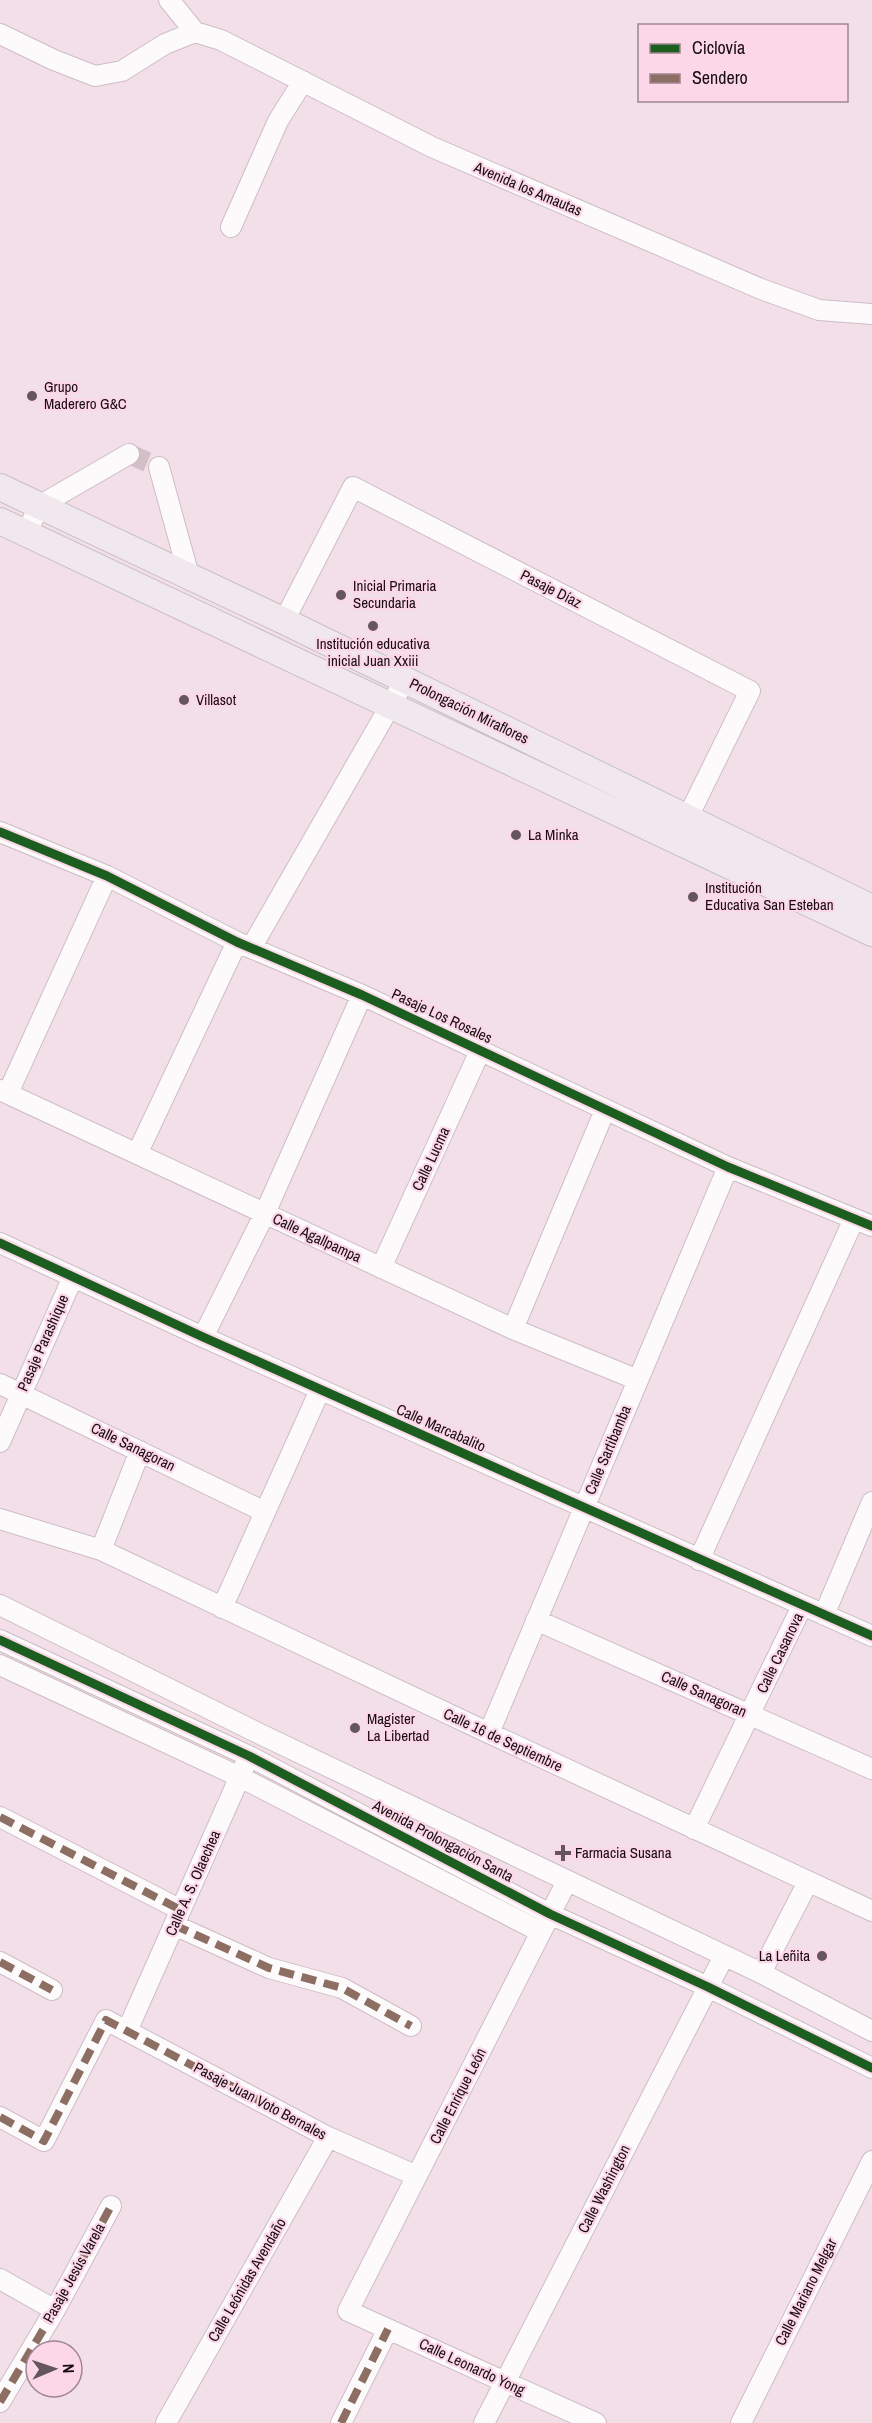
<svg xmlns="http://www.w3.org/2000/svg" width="872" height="2423" font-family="'Archivo Narrow',sans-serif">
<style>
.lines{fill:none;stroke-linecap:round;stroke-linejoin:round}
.minor-tunnel{stroke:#d2bfc8;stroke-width:20;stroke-dasharray:20 10;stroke-linecap:butt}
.minor-casing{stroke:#cdbdc5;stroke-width:22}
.major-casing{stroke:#c8bfc3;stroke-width:28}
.minor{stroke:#fdfafc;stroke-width:20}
.major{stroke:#f0e8ec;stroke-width:26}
.quiet{stroke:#8d6e63;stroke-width:8;stroke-dasharray:15 8;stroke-linecap:butt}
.cycleway-casing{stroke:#fbd7e7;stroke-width:13}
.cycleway{stroke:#1b5e20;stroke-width:9}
.poi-dot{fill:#65565d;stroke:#fbd7e7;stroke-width:2}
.labels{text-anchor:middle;stroke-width:4.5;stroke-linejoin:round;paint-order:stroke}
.street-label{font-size:15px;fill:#180c12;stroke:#fbd7e7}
.poi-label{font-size:15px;fill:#180c12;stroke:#fbd7e7;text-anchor:start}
</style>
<rect width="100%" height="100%" fill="#f3dfe8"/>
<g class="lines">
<path class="minor-tunnel" d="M129 454 159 467"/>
<g class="minor-casing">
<path id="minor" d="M169 0 195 32
M0 34 54 60 95 76 122 71 165 44 195 32 221 40 432 147 761 289 819 310 872 314
M231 227 278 121 303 81
M159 467 189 576
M26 534 39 506 129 454
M284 621 353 487 750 691 682 829
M0 832 107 876 237 942 362 995 728 1167 872 1226
M251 948 405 680
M0 1090 513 1329 638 1380
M8 1093 107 876
M137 1154 237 942
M0 1243 203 1337 872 1636
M381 1268 480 1051
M513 1329 605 1110
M203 1337 265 1213 362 995
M0 1384 265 1512
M0 1442 73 1277
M0 1519 101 1550 489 1733 872 1911
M101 1550 140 1451
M699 1560 854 1219
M0 1605 260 1734 761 1973 872 2031
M222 1608 320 1390
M824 1615 872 1502
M536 1620 872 1769
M0 1640 249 1756 550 1914 708 1987 872 2068
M0 1665 240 1777 541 1932
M489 1733 728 1167
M0 1817 181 1910
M694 1829 802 1606
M567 1881 348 2311 596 2423
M174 1925 269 1968 342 1988 411 2026
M0 1962 52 1990
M761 1973 808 1882
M127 2031 245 1765
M0 2117 44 2141 106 2020 328 2137 417 2176
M0 2279 55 2310
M0 2402 55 2310 111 2206
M166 2423 328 2137
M341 2423 388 2329
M484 2423 724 1956
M741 2423 872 2161"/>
</g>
<g class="major-casing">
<path id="major" d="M0 487 284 621 872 908
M0 521 872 933"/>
</g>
<use href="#minor" class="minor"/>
<use href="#major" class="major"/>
<path class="quiet" d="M0 1817 181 1910
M174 1925 269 1968 342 1988 411 2026
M0 1962 52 1990
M0 2117 44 2141 106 2020 328 2137
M0 2402 55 2310 111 2206
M341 2423 388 2329"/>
<g class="cycleway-casing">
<path id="cycleway" d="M0 832 107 876 237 942 362 995 728 1167 872 1226
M0 1243 203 1337 872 1636
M0 1640 249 1756 550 1914 708 1987 872 2068"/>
</g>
<use href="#cycleway" class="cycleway"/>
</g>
<g class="poi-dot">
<circle cx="32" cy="396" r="6"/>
<circle cx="341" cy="595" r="6"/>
<circle cx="373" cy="626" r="6"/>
<circle cx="184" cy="700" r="6"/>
<circle cx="516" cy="835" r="6"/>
<circle cx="693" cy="897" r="6"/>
<circle cx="355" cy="1728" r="6"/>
<path d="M560 1844h6v6h6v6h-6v6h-6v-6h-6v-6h6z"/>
<circle cx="822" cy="1956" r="6"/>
</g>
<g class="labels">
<g class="street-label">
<text transform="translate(528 189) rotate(23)" y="5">Avenida los Amautas</text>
<text transform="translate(551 589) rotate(27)" y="5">Pasaje Díaz</text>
<text transform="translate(469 711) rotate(26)" y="5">Prolongación Miraflores</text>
<text transform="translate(442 1016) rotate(25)" y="5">Pasaje Los Rosales</text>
<text transform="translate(431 1159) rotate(-65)" y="5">Calle Lucma</text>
<text transform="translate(317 1238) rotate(25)" y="5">Calle Agallpampa</text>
<text transform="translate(43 1343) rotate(-66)" y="5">Pasaje Parashique</text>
<text transform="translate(441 1428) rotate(24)" y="5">Calle Marcabalito</text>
<text transform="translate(133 1447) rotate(26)" y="5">Calle Sanagoran</text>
<text transform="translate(608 1450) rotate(-67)" y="5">Calle Sartibamba</text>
<text transform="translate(780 1653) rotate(-64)" y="5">Calle Casanova</text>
<text transform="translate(704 1694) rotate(24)" y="5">Calle Sanagoran</text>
<text transform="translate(503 1740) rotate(25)" y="5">Calle 16 de Septiembre</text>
<text transform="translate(443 1841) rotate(28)" y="5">Avenida Prolongación Santa</text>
<text transform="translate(193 1883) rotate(-66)" y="5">Calle A. S. Olaechea</text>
<text transform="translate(458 2096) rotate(-63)" y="5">Calle Enrique León</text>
<text transform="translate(260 2101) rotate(28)" y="5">Pasaje Juan Voto Bernales</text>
<text transform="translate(604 2189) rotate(-63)" y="5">Calle Washington</text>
<text transform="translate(74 2273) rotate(-61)" y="5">Pasaje Jesús Varela</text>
<text transform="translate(247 2280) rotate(-60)" y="5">Calle Leónidas Avendaño</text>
<text transform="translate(806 2292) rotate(-63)" y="5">Calle Mariano Melgar</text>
<text transform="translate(472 2367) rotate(25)" y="5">Calle Leonardo Yong</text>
</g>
<g class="poi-label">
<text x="44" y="392">Grupo<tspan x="44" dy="17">Maderero G&amp;C</tspan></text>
<text x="353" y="591">Inicial Primaria<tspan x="353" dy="17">Secundaria</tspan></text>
<text x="373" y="649" text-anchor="middle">Institución educativa<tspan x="373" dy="17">inicial Juan Xxiii</tspan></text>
<text x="196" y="705">Villasot</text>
<text x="528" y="840">La Minka</text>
<text x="705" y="893">Institución<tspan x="705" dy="17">Educativa San Esteban</tspan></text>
<text x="367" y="1724">Magister<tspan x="367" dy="17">La Libertad</tspan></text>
<text x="575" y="1858">Farmacia Susana</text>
<text x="810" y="1961" text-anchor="end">La Leñita</text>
</g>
</g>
<rect x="638" y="24" width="210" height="78" fill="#fbd7e7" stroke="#a08692" stroke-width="1.5"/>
<rect x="650" y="44" width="30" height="9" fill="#1b5e20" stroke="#a08692" stroke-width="1.5"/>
<text x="692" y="54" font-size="18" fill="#180c12">Ciclovía</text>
<rect x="650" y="74" width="30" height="9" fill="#8d6e63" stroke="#a08692" stroke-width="1.5"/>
<text x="692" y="84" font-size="18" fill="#180c12">Sendero</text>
<g transform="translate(54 2369) rotate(88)"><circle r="28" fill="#fbd7e7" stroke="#a08692" stroke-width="1.5"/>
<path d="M0-4.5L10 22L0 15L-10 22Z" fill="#65565d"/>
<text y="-9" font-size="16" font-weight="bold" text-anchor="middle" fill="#180c12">N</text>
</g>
</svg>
